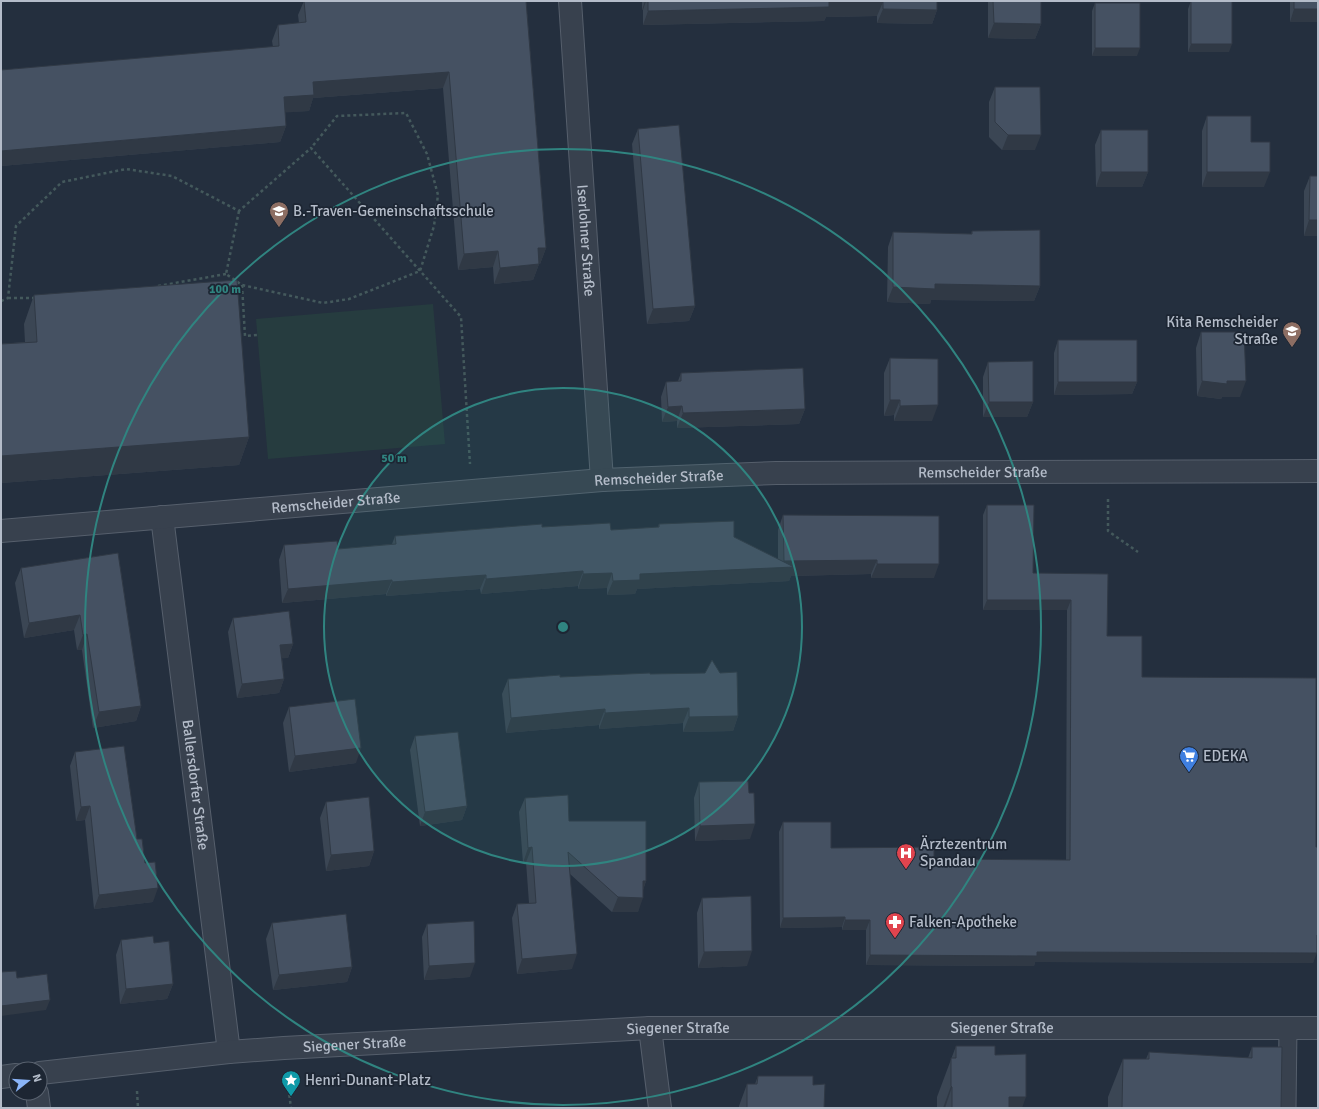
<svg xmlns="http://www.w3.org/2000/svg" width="1319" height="1109" font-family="Signika,sans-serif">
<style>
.green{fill:#263c3f}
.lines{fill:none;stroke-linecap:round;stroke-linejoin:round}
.service-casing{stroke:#565f6c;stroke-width:19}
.minor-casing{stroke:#565f6c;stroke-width:24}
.path{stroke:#44595c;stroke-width:2.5;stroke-dasharray:3 3;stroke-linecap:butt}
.service{stroke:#38414e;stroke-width:17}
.minor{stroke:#38414e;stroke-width:22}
.wall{fill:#3b4654}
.shaded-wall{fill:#303945}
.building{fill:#455162;stroke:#303945}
.ring{fill:none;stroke:#308480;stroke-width:2}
.labels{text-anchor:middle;stroke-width:3.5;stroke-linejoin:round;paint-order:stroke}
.poi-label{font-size:15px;fill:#b4bcc9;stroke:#1d2633;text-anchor:start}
.street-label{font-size:15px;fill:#b4bcc9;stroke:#1d2633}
.centre{fill:#308480;stroke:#1d2633;stroke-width:2}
.ring-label{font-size:12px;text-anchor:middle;font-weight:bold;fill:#308480;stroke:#1d2633;stroke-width:3.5;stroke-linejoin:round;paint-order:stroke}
</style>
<rect width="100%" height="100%" fill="#242f3e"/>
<path class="green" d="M433 304 445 444 268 459 256 319Z"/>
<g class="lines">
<g class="service-casing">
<path id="service" d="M1287 1108 1288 1028"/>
</g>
<g class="minor-casing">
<g id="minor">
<path id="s1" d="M570 1 602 480"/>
<path id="s2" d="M162 517 229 1052"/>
<path id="s3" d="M1 531 602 480 776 473 1318 471"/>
<path d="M650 1028 660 1108"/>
<path id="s4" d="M40 1073 229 1052 284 1048 650 1028H1318"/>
<path d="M1 1077 16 1075"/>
<path d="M37 1093 39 1108"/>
</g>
</g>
<path class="path" d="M239 211 226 274 242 285 323 303 349 299 420 271 434 226 438 195 427 154 406 113 337 116 311 148
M242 285 245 336 257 335
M158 286 226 274
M8 298H35
M1 301 8 298 16 226 62 182 126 169 172 176 239 211 311 148 461 317 470 464
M1108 499V531L1138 552
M287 1077 291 1108
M137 1091 138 1108"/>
<use href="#service" class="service"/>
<use href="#minor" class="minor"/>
</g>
<path class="wall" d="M304 1H526L546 248 540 264H539L533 280 494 284 493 267 458 270 443 88 313 98 309 111 285 112 286 126 280 142 1 166V70L273 47 272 41 278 25 299 23 298 15Z
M642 1H937V10L932 24 877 23V16L826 17 824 21 643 25V10H642Z
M988 1H1041V24L1035 39 988 38Z
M1191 1 1229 52H1188V9Z
M1290 1H1318L1290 22Z
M1095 3 1137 56H1092V11Z
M995 87 1035 150H1002L989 137V102Z
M1207 116 1251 142 1264 187H1202V131Z
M638 129 695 306 689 321 647 324 632 144Z
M1101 130 1148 172 1142 187H1096L1095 145Z
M1310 176 1318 236H1304V191Z
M972 231 1040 286 1034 301 931 300 930 304 887 302 888 247 893 232 971 234Z
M34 295 249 437 239 465 1 483V344L25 342 24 324Z
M1201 332 1240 397H1222L1221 399 1197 396 1196 348Z
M1058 340 1137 382 1132 394 1054 395V353Z
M890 358 932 421H894V415L884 416V373Z
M988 362 1033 402 1027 417H983V377Z
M681 373 805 409 799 424 677 428V421L662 422 661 397 666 382 678 381Z
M987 505 1033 573 1108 574 1107 636 1142 677 1316 847 1317 945 1313 963 1035 962 1034 966 866 965V930H842V927L780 928 779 832 783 822 831 848 934 859 1066 860 1067 610H983V515Z
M783 515 934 578H871V574L791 576 789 581 637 589 635 594 607 595V588L578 589V586L481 594 480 589 386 596V594L282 603 279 560 284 545 338 549 392 544 395 536 542 527 611 530 658 527 659 524 734 537 778 559V530Z
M118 553 141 706 136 721 93 728 82 650H77L74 630 24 638 15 583 21 568Z
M233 618 293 644 288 658H282L284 679 279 693 237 698 228 632Z
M650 674 738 716 733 731 683 732V723L599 729V725L506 733 502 694 508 679Z
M289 707 356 763 289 772 283 723Z
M415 736 467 806 462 820 420 826 410 750Z
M75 752 137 839 145 863 153 902 94 909 85 820 76 821 70 766Z
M699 782 750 839 695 841 694 798Z
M525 798 569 821 646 881 643 890 638 912H612L570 874 572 969 517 974 512 918 517 904 529 903 526 862 523 863 519 812Z
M326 802 374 851 369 866 326 871 320 818Z
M702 898 747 966 698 968 697 913Z
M272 923 352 967 347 982 273 990 266 939Z
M427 924 470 977 424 980 422 937Z
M121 940 154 943 173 984 167 999 120 1004 116 955Z
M956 1046 995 1055 1022 1108H937V1097Z
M1252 1047 1281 1108H1108V1097L1123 1059H1146L1149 1052 1248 1058Z
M758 1076 813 1085 824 1108H739V1106L747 1084H755Z"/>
<path class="shaded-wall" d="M645 1H646L643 10H642Z
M829 2H883L877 16 826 17 824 21 643 25 648 11Z
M883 9 937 10 932 24 877 23Z
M1294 9H1318V22H1290Z
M994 23 1041 24 1035 39 988 38Z
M1191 44H1232L1229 52H1188Z
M1095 48H1140L1137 56H1092Z
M449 72 443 88 313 98 309 111 278 113 284 97 313 82Z
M286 126 280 142 1 166V151Z
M1008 135H1041L1035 150H1002Z
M1101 172H1148L1142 187H1096Z
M1207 172H1270L1264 187H1202Z
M1309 220H1318V236H1304Z
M538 248H546L540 264H532Z
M498 251 493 267 458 270 464 254Z
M539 264 533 280 494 284 500 268Z
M935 284 1040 286 1034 301 931 300 930 304 887 302 893 287Z
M695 306 689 321 647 324 653 309Z
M1202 381H1246L1240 397H1222L1221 399 1197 396Z
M1058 382H1137L1132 394 1054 395Z
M890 400H900L894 415 884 416Z
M989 402H1033L1027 417H983Z
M938 405 932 421H894L900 406Z
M682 406 677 421 662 422 668 407Z
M805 409 799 424 677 428 683 413Z
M249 437 239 465 1 483V456Z
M877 560 871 574 791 576 789 581 637 589 635 594 607 595 613 581 640 574 784 561Z
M877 564H939L934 578H871Z
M583 571 578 586 481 594 486 579Z
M612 573 607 588 578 589 583 574Z
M486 575 480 589 386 596 392 582Z
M392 580 386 594 282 603 288 589Z
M987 600H1071L1067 610H983Z
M80 615 74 630 24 638 29 623Z
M87 634 82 650H77L83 635Z
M293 644 288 658 275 659 280 645Z
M284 679 279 693 237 698 242 684Z
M141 706 136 721 93 728 99 712Z
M689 708 683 723 599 729 605 713Z
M605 709 599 725 506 733 511 718Z
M738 716 733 731 683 732 689 717Z
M361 748 356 763 289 772 295 756Z
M90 806 85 820 76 821 81 807Z
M467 806 462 820 420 826 425 812Z
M755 824 750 839 695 841 700 826Z
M532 847 526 862 523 863 528 848Z
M374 851 369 866 326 871 331 855Z
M643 881H646L641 896Z
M158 888 153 902 94 909 99 895Z
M618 897 643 898 638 912H612Z
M845 917 842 927 780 928 783 918Z
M845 920H870L866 930H842Z
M1317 935H1318V945H1313Z
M752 951 747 966 698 968 704 952Z
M1037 952 1317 953 1313 963 1035 962 1034 966 866 965 870 955Z
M577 954 572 969 517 974 522 959Z
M475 963 470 977 424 980 429 966Z
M352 967 347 982 273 990 279 975Z
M173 984 167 999 120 1004 126 989Z
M50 1000 46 1010 1 1016V1006Z
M951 1086 952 1087 945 1108H943Z
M1009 1097H1026L1022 1108H1005Z"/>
<path class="building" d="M304 1H526L546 248H538L539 264 500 268 498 251 464 254 449 72 313 82 314 95 284 97 286 126 1 151V70L279 46 278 25 306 22Z
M648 1H937V10L883 9V2H829V7L648 11Z
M993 1H1041V24L994 23Z
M1191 1H1232V44H1191Z
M1294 1H1318V9H1294Z
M1095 3H1140V48H1095Z
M995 87H1040L1041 135H1008L995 122Z
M1207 116H1251V142H1270V172H1207Z
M679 125 695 306 653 309 638 129Z
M1101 130H1148V172H1101Z
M1310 176H1318V220H1309Z
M1040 230V286L935 284V289L893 287V232L972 234V231Z
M237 280 249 437 1 456V344L37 342 34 295Z
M1201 332H1244L1246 381H1227V384L1202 381Z
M1058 340H1137V382H1058Z
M890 358 938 359V405L900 406V400H890Z
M1033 361V402H989L988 362Z
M803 368 805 409 683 413 682 406 668 407 666 382 681 381V373Z
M987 505H1034L1033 573 1108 574 1107 636H1142V677L1316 678V847H1318V935H1317V953L1037 952V956L870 955V920H845V917L783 918V822H831V848L934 847V859L1070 860 1071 600H987Z
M783 515 939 516V564H877V560L784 561Z
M734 521V537L794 567 640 574V580L613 581 612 573 583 574V571L486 579V575L392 582V580L288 589 284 545 337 541 338 549 396 544 395 536 542 524V527L610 523 611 530 659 527V524Z
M118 553 141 706 99 712 87 634 83 635 80 615 29 623 21 568Z
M289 611 293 644 280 645 284 679 242 684 233 618Z
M712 660 720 673 737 672 738 716 689 717V708L605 713V709L511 718 508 679 560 675V677L650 673V674L705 673Z
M355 699 361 748 295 756 289 707Z
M458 732 467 806 425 812 415 736Z
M124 746 137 839H142L145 863 155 862 158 888 99 895 90 806 81 807 75 752Z
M748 781 749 793H754L755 824 700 826 699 782Z
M568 795 569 821H646V881H643V898L618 897 568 852 577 954 522 959 517 904 536 903 532 847 528 848 525 798Z
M369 797 374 851 331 855 326 802Z
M751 896 752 951 704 952 702 898Z
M346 914 352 967 279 975 272 923Z
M474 921 475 963 429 966 427 924Z
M153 936 154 943 169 941 173 984 126 989 121 940Z
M16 971 17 978 47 974 50 1000 1 1006V972Z
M956 1046H995V1055L1026 1054V1097H1009V1108H952V1087L951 1086V1058H956Z
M1252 1047H1282L1281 1108H1122L1123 1059H1149V1052L1252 1058Z
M758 1076H813V1085L825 1084 824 1108H747V1084H757Z"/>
<circle cx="563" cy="627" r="239" fill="#308480" fill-opacity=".12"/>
<g class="ring">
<circle cx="563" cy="627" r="239"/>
<circle cx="563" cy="627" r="478"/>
</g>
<defs>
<g id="school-pin" transform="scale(1)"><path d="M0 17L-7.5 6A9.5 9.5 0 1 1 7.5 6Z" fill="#8d6e63" stroke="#1d2633"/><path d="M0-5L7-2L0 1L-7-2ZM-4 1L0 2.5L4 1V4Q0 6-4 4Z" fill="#fff"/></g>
<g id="supermarket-pin" transform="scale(1)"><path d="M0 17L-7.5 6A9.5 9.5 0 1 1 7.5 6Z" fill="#3f7fe0" stroke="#1d2633"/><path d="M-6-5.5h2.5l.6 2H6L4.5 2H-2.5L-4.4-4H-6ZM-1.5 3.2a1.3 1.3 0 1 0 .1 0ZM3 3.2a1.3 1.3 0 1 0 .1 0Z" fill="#fff"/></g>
<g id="hospital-pin" transform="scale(1)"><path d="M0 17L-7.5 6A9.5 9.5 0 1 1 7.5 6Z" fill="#e0444e" stroke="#1d2633"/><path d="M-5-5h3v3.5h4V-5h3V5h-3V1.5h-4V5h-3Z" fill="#fff"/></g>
<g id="pharmacy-pin" transform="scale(1)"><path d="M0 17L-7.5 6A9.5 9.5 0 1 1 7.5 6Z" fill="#e0444e" stroke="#1d2633"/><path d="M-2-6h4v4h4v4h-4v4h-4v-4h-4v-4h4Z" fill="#fff"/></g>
<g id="sight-pin" transform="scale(1)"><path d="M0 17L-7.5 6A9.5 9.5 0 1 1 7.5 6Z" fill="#0f9aa8" stroke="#1d2633"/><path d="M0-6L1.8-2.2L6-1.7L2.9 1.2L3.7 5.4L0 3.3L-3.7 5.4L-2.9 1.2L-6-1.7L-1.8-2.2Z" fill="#fff"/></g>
</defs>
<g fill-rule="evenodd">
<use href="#school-pin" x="279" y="211"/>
<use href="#school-pin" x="1292" y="331"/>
<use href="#supermarket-pin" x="1189" y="756"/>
<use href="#hospital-pin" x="906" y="853"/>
<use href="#pharmacy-pin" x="895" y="922"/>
<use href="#sight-pin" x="291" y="1080"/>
</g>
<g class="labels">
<g class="poi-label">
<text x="293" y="216">B.-Traven-Gemeinschaftsschule</text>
<text x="1278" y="327" text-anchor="end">Kita Remscheider<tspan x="1278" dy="17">Straße</tspan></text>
<text x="1203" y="761">EDEKA</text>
<text x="920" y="849">Ärztezentrum<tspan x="920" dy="17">Spandau</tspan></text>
<text x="909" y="927">Falken-Apotheke</text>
<text x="305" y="1085">Henri-Dunant-Platz</text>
</g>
<g class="street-label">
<text dy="5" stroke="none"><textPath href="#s1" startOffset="240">Iserlohner Straße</textPath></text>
<text dy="5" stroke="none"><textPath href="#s3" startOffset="984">Remscheider Straße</textPath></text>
<text dy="5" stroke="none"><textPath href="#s3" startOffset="660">Remscheider Straße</textPath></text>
<text dy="5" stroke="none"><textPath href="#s3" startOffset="336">Remscheider Straße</textPath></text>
<text dy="5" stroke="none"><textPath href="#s2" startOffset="270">Ballersdorfer Straße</textPath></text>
<text dy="5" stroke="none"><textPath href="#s4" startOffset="964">Siegener Straße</textPath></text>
<text dy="5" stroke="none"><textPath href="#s4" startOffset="640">Siegener Straße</textPath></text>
<text dy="5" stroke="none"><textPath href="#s4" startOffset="316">Siegener Straße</textPath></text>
</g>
</g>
<circle cx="563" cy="627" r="6" class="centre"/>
<g class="ring-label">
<text x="225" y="293">100 m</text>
<text x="394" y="462">50 m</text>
</g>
<rect width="1319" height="1109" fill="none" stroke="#b4bcc9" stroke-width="4"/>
<g transform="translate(28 1081) rotate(73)"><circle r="19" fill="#1d2633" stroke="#59626f"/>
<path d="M0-3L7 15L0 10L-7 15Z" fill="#8ab4f8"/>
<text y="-6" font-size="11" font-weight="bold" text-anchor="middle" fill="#b4bcc9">N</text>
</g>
</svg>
